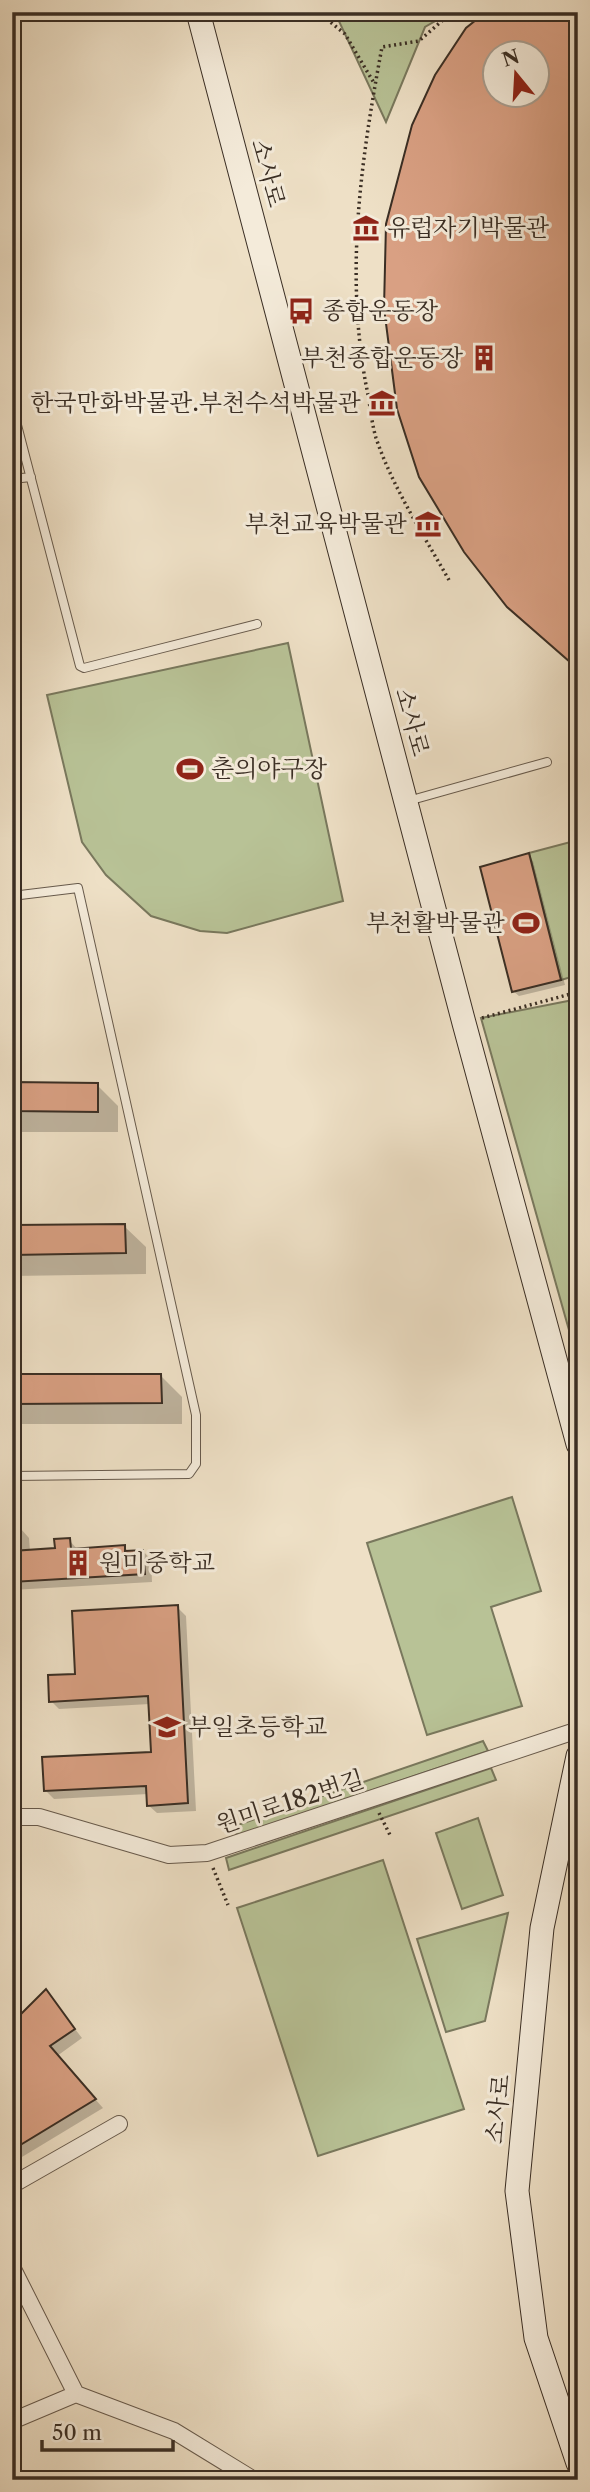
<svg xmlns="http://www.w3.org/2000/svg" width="590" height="2492" font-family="'Libre Caslon Text','Noto Serif KR',serif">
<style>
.green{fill:#b8c296;stroke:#79785d;stroke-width:2}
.shadow{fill:#0003;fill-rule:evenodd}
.building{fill:#d9a083;stroke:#3a2e24;stroke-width:2;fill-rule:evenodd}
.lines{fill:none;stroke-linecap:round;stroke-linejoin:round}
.lane-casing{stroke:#675a4c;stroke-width:10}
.street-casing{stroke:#675a4c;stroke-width:18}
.secondary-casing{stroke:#3a2e24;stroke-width:25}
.path{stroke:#3a2e24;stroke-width:3.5;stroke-dasharray:2 3.5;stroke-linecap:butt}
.lane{stroke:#f4ebda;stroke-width:8}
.street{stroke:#f4ebda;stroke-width:16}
.secondary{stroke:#f4ebda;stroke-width:23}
.labels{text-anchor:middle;stroke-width:6;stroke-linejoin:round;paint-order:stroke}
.street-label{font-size:24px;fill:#3a2e24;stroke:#f4ebda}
.poi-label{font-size:24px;fill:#3a2e24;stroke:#f4ebda;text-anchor:start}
</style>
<rect width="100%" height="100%" fill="#eee0c6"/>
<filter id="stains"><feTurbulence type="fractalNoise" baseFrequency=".00286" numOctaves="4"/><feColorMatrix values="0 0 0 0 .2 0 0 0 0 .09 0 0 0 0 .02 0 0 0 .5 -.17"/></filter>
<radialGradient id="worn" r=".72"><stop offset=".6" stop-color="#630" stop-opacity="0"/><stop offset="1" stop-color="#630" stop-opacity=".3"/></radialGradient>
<path class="green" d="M331 12H451L425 27 386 122 338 19Z
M288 643 343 901 227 933 200 931 151 916 106 875 82 842 47 695Z
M578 840V975L561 980 529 853Z
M578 999V1362L481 1018Z
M512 1497 541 1591 491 1607 522 1706 427 1735 367 1543Z
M483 1741 488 1751 237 1836 235 1826Z
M491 1768 496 1780 229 1870 226 1858Z
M478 1818 503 1895 462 1909 436 1833Z
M383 1860 464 2109 318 2156 237 1908Z
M508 1913 485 2021 446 2032 417 1939Z"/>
<path class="shadow" d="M489 12H578L521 617ZM496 52H538V94H496Z
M528 855 533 861 565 985 519 996 513 991Z
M12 1084 97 1085 118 1106V1132H17L12 1127Z
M124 1226 146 1247V1274L12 1276V1227Z
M12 1376H161L182 1397V1424H12Z
M21 1529 29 1538 30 1552 57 1550 69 1540 78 1550 124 1547 129 1552 143 1551 151 1560 152 1582 12 1590V1530Z
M177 1607 186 1616 196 1811 157 1813 148 1805V1794L54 1799 46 1791 153 1753 150 1704 59 1709 51 1701 77 1675Z
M46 1992 82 2038 57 2056 103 2108 12 2163V2027Z"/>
<path class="building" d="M486 12H578V669L507 607 464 552 419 477 397 409 384 308 386 224 412 125 435 75 466 28ZM495 52H537V94H495Z
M529 853 561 980 512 992 480 867Z
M12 1082 98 1083V1112L12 1111Z
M125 1224 126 1253 12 1255V1225Z
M12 1374H161L162 1403 12 1404Z
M70 1538 71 1549 125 1545V1551L143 1550 145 1574 12 1582V1551L55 1548 54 1539Z
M178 1605 188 1803 147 1806 146 1786 44 1791 42 1757 151 1752 148 1696 49 1702 48 1675 75 1674 72 1611Z
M46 1989 75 2029 50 2046 96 2099 12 2150V2023Z"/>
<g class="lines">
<g class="lane-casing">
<path id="lane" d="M12 406 80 666 84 668 257 624
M12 479 31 477
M408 801 547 762
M12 896 78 888 196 1415V1464L189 1474 12 1476"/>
</g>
<g class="street-casing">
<path id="street" d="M12 1817H39L169 1855 207 1853 578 1730
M12 2185 119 2124
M12 2267 76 2394
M12 2421 76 2394 174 2431 254 2480"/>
</g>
<g class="secondary-casing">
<path id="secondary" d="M198 12 464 1023 578 1444
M578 1756 542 1928 517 2191 536 2338 578 2463"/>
</g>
<path class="path" d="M318 12 345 34 374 83
M449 580C423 534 393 488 376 438 371 421 370 402 366 385 345 270 361 160 382 47L419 41 452 12
M482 1018 578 992
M379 1813 390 1835
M213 1868 228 1905"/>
<use href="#lane" class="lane"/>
<use href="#street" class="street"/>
<use href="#secondary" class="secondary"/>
</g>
<defs>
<g id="museum-bare" transform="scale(2.1)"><path d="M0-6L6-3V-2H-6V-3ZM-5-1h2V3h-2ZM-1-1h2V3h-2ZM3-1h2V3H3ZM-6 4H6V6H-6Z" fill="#8f2418" stroke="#f4ebda" stroke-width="2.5" paint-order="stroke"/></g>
<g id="bus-bare" transform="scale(2.1)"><path d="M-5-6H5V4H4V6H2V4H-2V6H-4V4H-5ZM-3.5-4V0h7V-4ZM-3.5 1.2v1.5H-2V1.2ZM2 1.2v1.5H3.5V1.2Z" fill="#8f2418" stroke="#f4ebda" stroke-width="2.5" paint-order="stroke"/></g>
<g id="building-bare" transform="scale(2.1)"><path d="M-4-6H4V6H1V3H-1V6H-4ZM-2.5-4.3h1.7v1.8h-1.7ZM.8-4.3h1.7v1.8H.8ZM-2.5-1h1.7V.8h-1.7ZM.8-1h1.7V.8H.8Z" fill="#8f2418" stroke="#f4ebda" stroke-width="2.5" paint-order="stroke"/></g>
<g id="stadium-bare" transform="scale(2.1)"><path d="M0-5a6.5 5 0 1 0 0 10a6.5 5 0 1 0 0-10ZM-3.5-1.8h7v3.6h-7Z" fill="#8f2418" stroke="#f4ebda" stroke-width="2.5" paint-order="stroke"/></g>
<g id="school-bare" transform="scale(2.1)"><path d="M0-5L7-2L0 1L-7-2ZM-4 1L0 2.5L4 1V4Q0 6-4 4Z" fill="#8f2418" stroke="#f4ebda" stroke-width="2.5" paint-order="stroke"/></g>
</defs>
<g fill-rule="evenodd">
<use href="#museum-bare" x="366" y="228"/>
<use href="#bus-bare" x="301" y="311"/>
<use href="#building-bare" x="484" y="358"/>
<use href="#museum-bare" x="382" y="403"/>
<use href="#museum-bare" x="428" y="524"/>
<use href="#stadium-bare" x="190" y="769"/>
<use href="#stadium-bare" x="526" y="923"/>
<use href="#building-bare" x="78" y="1563"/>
<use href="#school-bare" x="167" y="1727"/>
</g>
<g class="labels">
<g class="street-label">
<text transform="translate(268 173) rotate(75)" y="8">소사로</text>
<text transform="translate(412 722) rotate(75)" y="8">소사로</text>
<text transform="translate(290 1802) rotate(-18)" y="8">원미로182번길</text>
<text transform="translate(498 2109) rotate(-84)" y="8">소사로</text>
</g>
<g class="poi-label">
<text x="387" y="236">유럽자기박물관</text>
<text x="322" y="319">종합운동장</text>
<text x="463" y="366" text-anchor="end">부천종합운동장</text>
<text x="361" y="411" text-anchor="end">한국만화박물관.부천수석박물관</text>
<text x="407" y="532" text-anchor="end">부천교육박물관</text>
<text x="211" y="777">춘의야구장</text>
<text x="505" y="931" text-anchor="end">부천활박물관</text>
<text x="99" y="1571">원미중학교</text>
<text x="188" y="1735">부일초등학교</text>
</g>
</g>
<rect width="590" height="2492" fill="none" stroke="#eee0c6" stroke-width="42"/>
<rect x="14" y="14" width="562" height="2464" fill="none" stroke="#3a2e24" stroke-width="3.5"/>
<rect x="21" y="21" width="548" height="2450" fill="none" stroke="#3a2e24" stroke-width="2"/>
<g transform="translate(516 74) rotate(342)"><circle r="33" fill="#f4ebda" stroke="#aa9f91" stroke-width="2"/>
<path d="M0-5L12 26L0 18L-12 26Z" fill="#8f2418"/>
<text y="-10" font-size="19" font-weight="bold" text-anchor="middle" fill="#3a2e24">N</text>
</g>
<path d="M42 2440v10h131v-10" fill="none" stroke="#3a2e24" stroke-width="3.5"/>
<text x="52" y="2440" font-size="21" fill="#3a2e24" stroke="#f4ebda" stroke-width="5" paint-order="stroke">50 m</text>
<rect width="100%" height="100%" filter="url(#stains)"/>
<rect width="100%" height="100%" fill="url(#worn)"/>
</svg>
